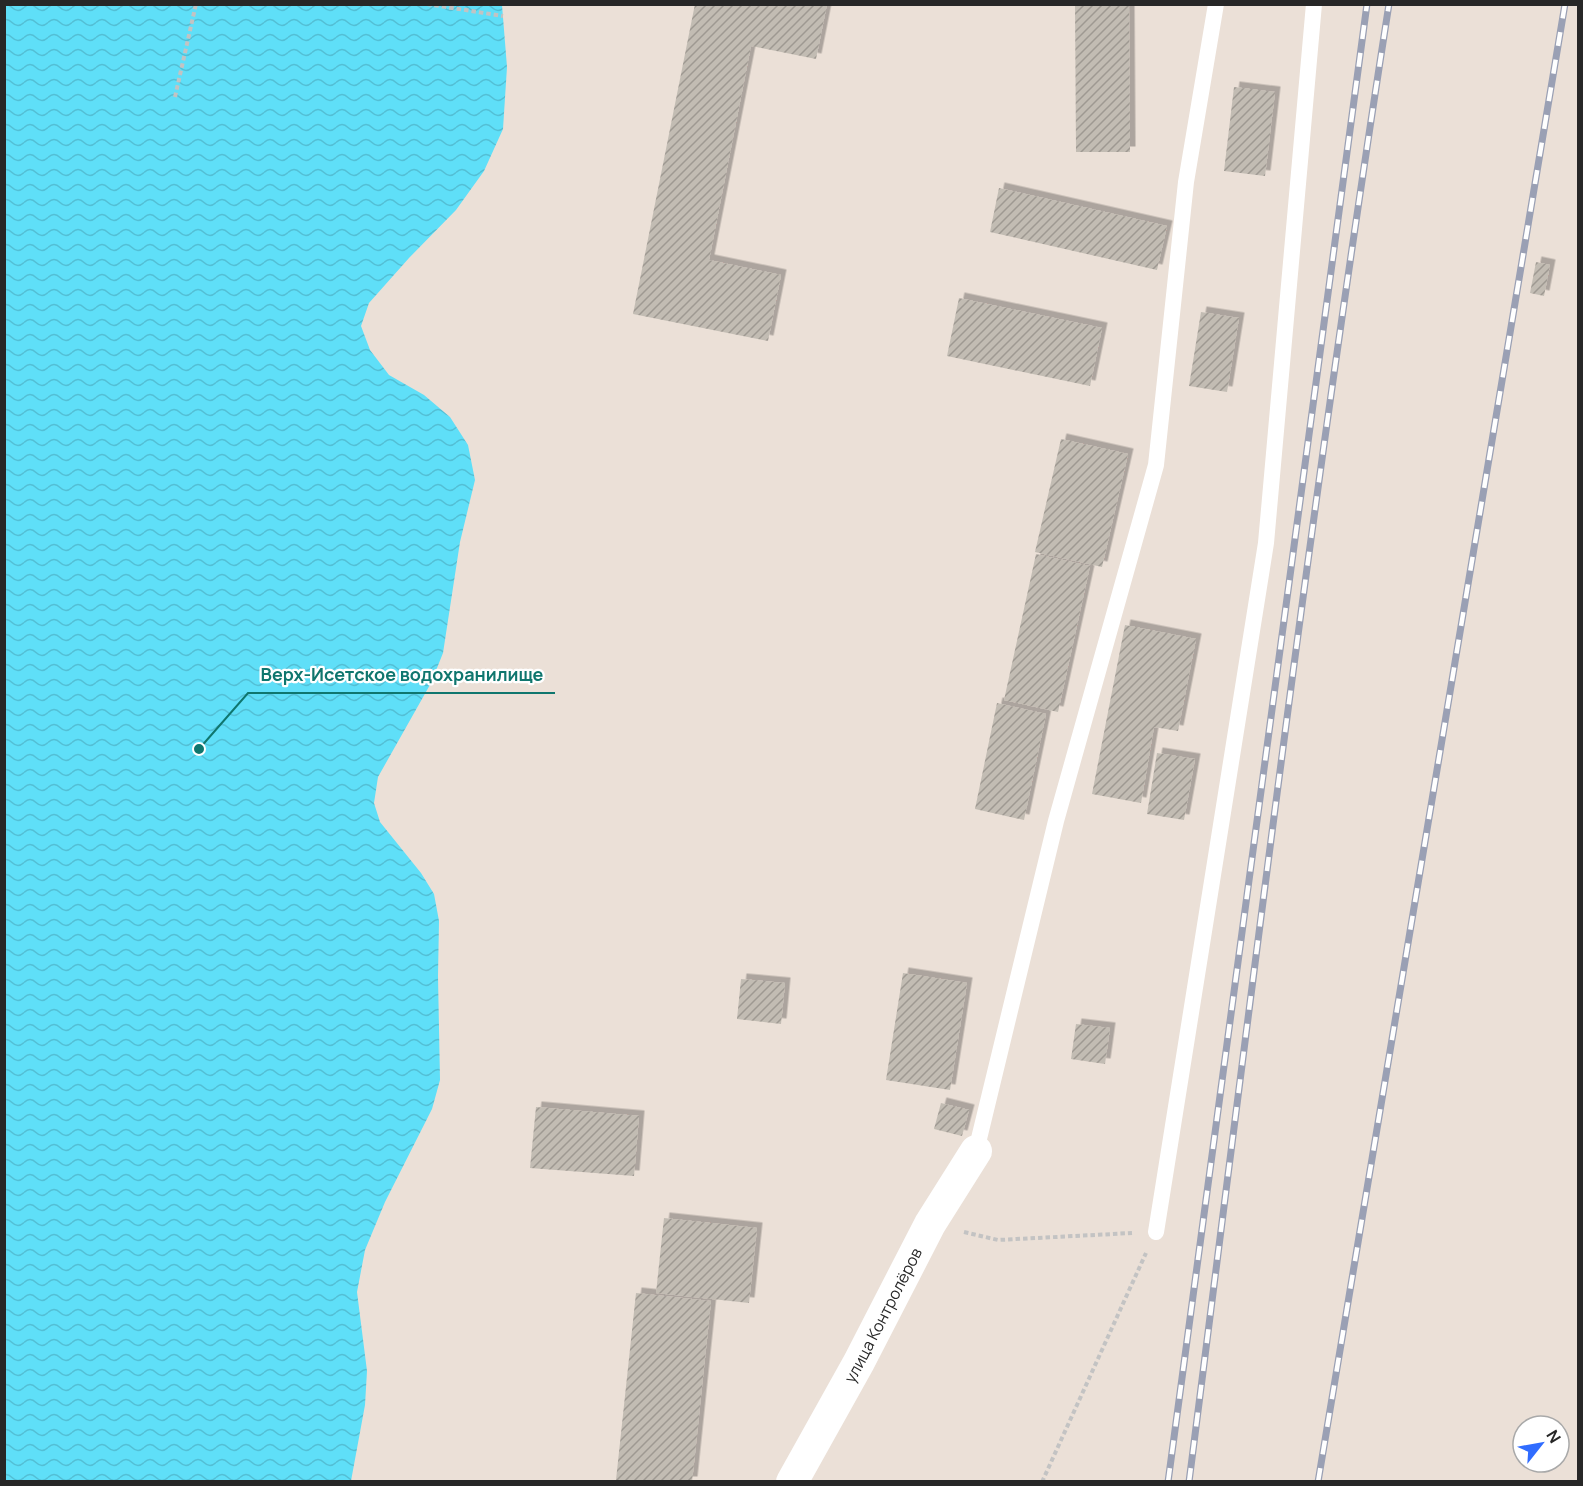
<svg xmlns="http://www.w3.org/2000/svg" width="1583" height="1486" font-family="Manrope,sans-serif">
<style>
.water{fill:url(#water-waves)}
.building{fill:url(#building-hatch);filter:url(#shadow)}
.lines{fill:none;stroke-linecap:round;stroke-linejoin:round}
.path{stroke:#c3c3c3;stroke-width:4;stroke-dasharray:4.5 3;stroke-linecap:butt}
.lane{stroke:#fff;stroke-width:16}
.street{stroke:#fff;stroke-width:32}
.rail-casing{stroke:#9aa0b4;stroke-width:7}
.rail{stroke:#fff;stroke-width:4.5;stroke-dasharray:14;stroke-linecap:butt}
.labels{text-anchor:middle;stroke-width:4.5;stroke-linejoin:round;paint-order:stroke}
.street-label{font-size:16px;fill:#272727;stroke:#fff}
.leader{fill:none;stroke:#0f766e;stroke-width:2}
.callout-dot{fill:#0f766e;stroke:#fff;stroke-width:2}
.callout-label{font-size:18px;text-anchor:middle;font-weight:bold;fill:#0f766e;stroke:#fff;stroke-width:4.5;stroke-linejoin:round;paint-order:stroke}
</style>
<defs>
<pattern id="water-waves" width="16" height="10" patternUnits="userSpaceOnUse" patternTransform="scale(1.5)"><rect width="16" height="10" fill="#5fdff8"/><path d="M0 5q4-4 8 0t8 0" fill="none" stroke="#53bfd5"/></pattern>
<pattern id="building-hatch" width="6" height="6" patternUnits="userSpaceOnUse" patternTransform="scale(1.5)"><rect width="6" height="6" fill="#c2bcb3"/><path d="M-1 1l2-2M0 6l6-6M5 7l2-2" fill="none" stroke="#9e9992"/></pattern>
<filter id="shadow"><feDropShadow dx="5.5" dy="-5.5" stdDeviation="0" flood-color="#0004"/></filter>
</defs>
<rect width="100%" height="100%" fill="#ebe0d7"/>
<path class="water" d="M5 4 502 5 507 67 503 129 484 171 456 210 409 258 369 303 361 326 370 350 389 375 424 395 450 417 468 445 475 480 460 542 443 653 431 683 378 777 374 803 380 822 421 873 434 894 439 921 438 976 440 1080 432 1109 385 1202 365 1250 357 1292 367 1371 365 1405 351 1481H5Z"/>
<path class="building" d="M695 4H827L816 59 751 46 709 260 781 275 768 341 633 314Z
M1075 4H1129L1130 152H1076Z
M1234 87 1275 92 1265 176 1224 171Z
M999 188 1167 226 1157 270 990 232Z
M1536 262 1550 265 1544 296 1530 293Z
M959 298 1102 328 1090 386 947 356Z
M1201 312 1239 318 1227 392 1189 386Z
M1061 439 1128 454 1102 567 1035 552Z
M1036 554 1090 566 1058 712 1004 700Z
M1125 625 1196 639 1178 731 1154 727 1141 803 1092 794Z
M997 703 1046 714 1024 820 975 809Z
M1157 753 1195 759 1184 820 1147 814Z
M903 973 967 983 950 1090 886 1080Z
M741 979 785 983 781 1024 737 1019Z
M1076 1024 1110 1028 1105 1064 1071 1059Z
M941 1103 969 1110 962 1136 934 1129Z
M536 1107 639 1116 634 1176 530 1168Z
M664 1218 757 1228 749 1303 656 1293Z
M636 1293 711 1301 692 1482 616 1480Z"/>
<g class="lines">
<path class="path" d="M427 4 503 16
M175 97 196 4
M964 1232 998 1240 1132 1233
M1042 1482 1146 1253"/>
<path class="lane" d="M976 1151 1056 821 1156 465 1186 182 1216 4
M1156 1232 1266 543 1314 4"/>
<path class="street" id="s1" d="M792 1482 859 1362 930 1224 976 1151"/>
<g class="rail-casing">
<path id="rail" d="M1168 1482 1367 4
M1189 1482C1252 989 1312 495 1389 4
M1318 1482 1565 4"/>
</g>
<use href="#rail" class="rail"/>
</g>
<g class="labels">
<g class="street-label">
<text dy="6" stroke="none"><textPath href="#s1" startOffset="190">улица Контролёров</textPath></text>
</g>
</g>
<path class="leader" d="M199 749L248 693H555"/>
<circle class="callout-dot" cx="199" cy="749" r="6"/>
<g class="callout-label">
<text x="402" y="681">Верх-Исетское водохранилище</text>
</g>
<rect width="1583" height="1486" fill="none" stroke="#272727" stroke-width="12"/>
<g transform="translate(1541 1444) rotate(59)"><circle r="28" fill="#ffffff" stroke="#a9a9a9" stroke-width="1.5"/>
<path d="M0-4.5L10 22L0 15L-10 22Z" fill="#306cff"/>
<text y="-9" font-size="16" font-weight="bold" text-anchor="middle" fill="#272727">N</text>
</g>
</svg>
